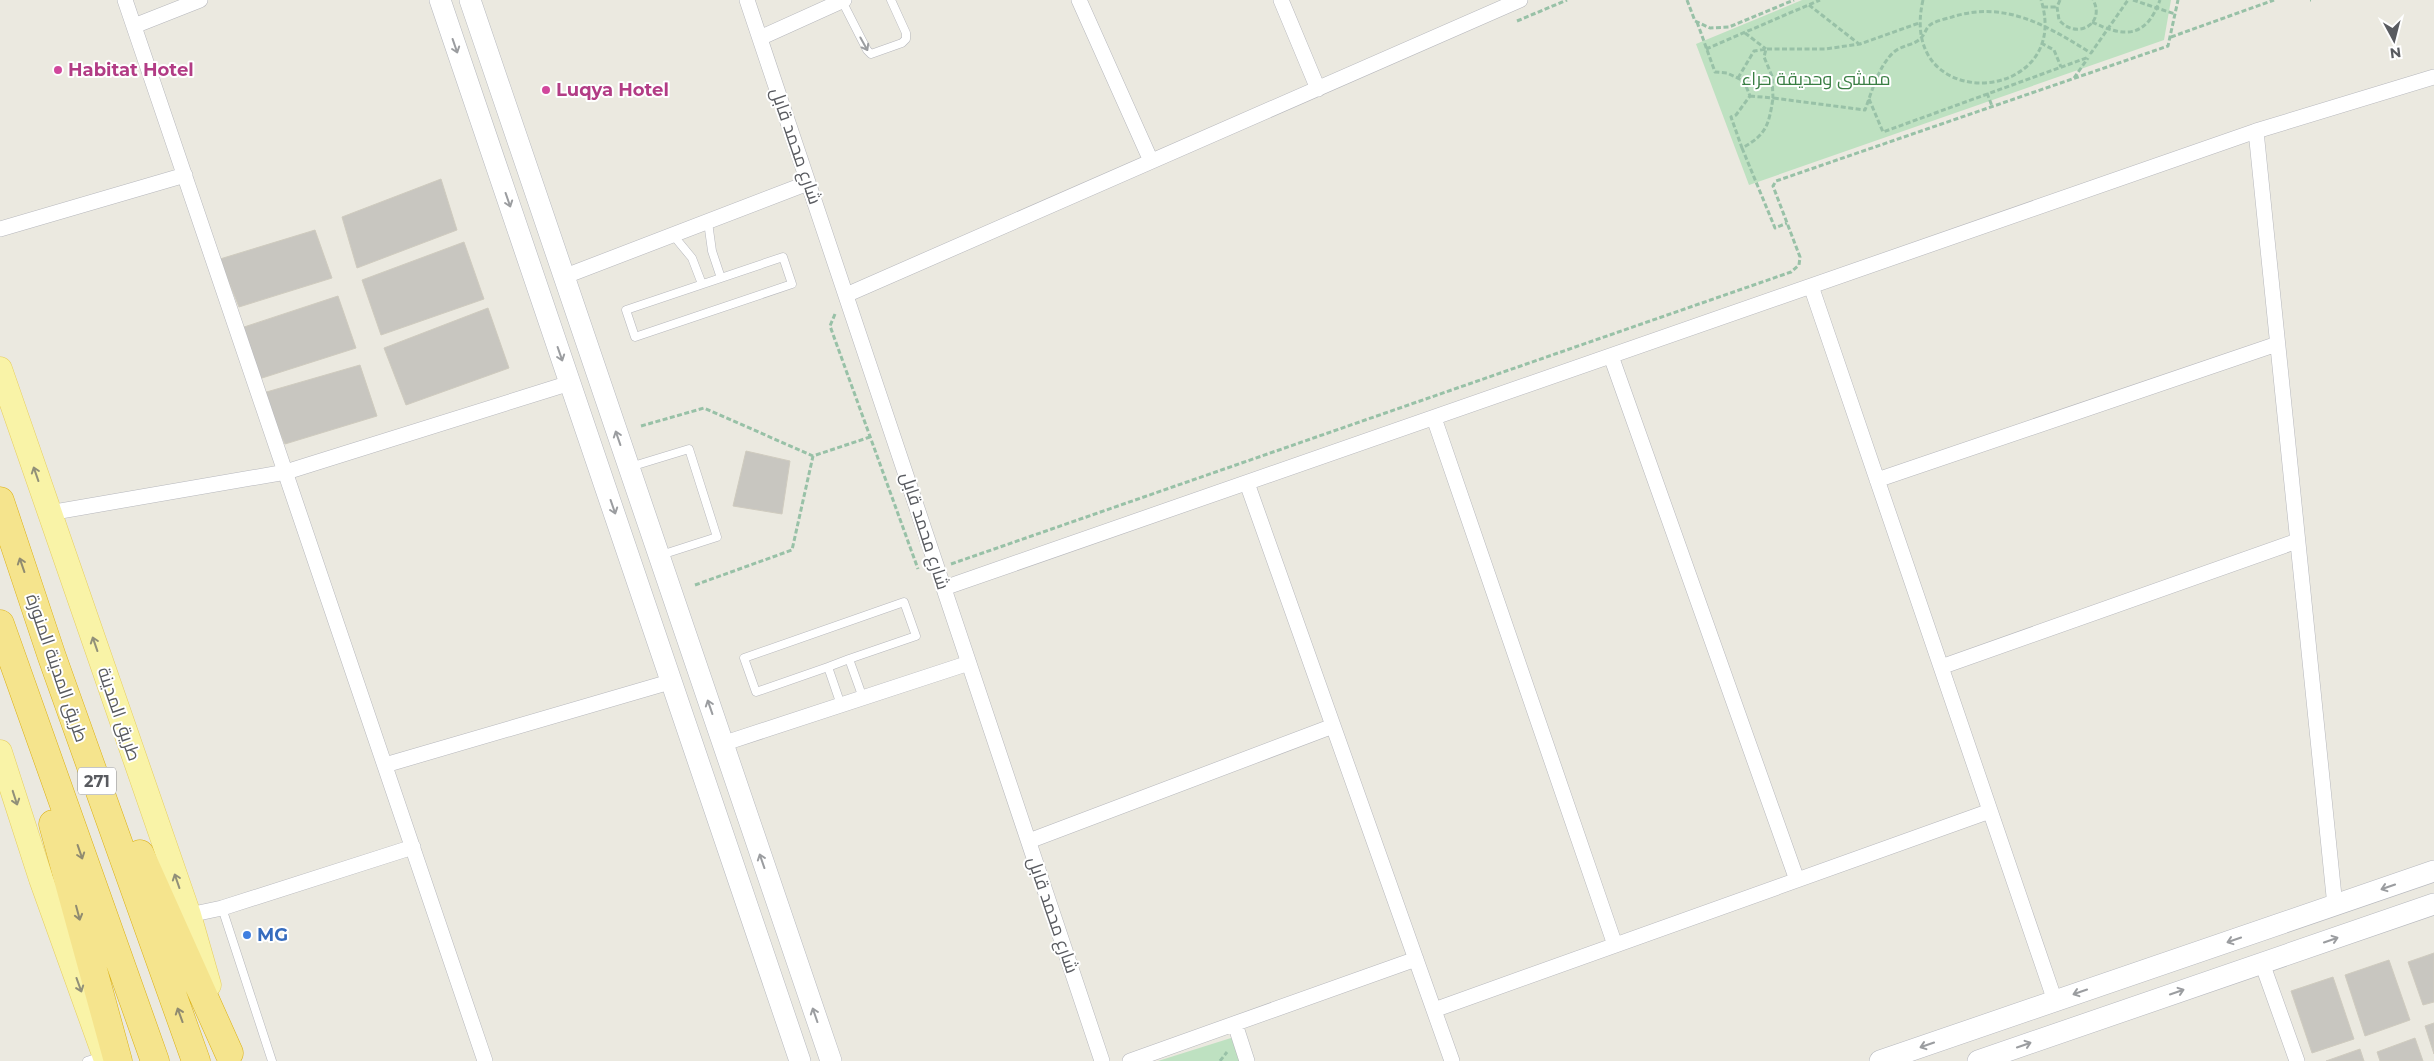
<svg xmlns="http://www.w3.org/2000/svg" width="2434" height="1061" font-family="Montserrat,Cairo,sans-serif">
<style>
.green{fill:#bee1c1}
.building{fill:#c8c6c0;stroke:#cfcbbf}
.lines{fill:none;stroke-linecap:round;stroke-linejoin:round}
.lane-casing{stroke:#b6b7bc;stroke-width:9}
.street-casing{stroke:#b6b7bc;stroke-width:16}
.secondary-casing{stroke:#b6b8be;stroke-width:22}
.primary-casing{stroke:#e6cd5e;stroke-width:25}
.highway-casing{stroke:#dbaf10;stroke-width:29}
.path{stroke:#98c1a7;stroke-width:3;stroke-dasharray:5 2.5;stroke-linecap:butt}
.lane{stroke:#fff;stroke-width:8}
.street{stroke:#fff;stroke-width:15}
.secondary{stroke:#fff;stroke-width:21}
.primary{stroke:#f9f3a7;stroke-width:24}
.highway{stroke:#f5e48d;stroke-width:28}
.oneway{stroke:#9b9da0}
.oneway2{stroke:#919079}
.oneway3{stroke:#908b70}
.hotel-dot{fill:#d1479c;stroke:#fff;stroke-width:2}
.shop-dot{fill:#3f7fe0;stroke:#fff;stroke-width:2}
.labels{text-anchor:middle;stroke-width:4;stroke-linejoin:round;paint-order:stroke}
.shield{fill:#fff;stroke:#8b8c90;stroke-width:1}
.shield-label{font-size:16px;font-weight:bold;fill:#595b60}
.hotel-label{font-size:18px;font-weight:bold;fill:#b23c85;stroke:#fff;text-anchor:start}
.park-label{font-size:18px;fill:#397e43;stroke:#fff}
.street-label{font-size:18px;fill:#595b60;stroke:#fff}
.shop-label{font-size:18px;font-weight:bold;fill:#366cbe;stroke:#fff;text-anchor:start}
</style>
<rect width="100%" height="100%" fill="#ebe9e0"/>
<path class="green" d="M1802 0H2171L2164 40 1749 185 1696 44Z
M1231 1038 1238 1043 1244 1061H1158Z"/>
<path class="building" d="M441 179 457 230 357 268 342 217Z
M315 230 332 278 239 307 220 259Z
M464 242 484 299 381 335 362 280Z
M338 296 356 348 259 379 241 328Z
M488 308 509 368 406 405 384 348Z
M360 365 377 416 285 444 263 393Z
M746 451 790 461 782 514 733 506Z
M2434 953V1002L2423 1005 2408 962Z
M2389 960 2410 1020 2365 1036 2345 975Z
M2333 977 2354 1039 2312 1053 2291 991Z
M2434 1023V1054L2425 1026Z
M2415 1038 2423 1061H2380L2377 1052Z
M2360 1049 2364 1061H2326Z"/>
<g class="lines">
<g class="lane-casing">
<path id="lane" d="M842 1 867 50 871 54 902 43 906 39V33L891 0
M708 222 712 251 721 278
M673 235 692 258 702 284
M783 257 792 284 635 337 626 310Z
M630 467 689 449 717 537 661 555
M828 667 849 659
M841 705 828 667 756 692 744 658 904 602 916 636 849 659 863 698
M222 908 272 1061
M87 1061 102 1056"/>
</g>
<g class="street-casing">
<path id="street" d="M125 0 485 1061
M747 0 1102 1061
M1079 0 1151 161
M1281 0 1318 89
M134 26 200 0
M760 38 844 0
M2256 131 2335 906
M0 229 185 175
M563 277 808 183
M1811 286 2055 1001
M846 295 1520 0
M1611 356 1797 880
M1434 418 1615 945
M1877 480 2277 344
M1247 483 1452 1061
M49 513 286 472 570 383
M944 588 2256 131 2434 77
M1941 667 2297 541
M722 744 969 663
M385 765 673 681
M1029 841 1333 726
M189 915 222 908 413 847
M2262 963 2297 1061
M1434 1010 1990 811
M1235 1024 1247 1061
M1130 1061 1416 959"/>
</g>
<g class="secondary-casing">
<path id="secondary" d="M440 0 800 1061
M470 0 831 1061
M1880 1061 2434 871
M1978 1061 2434 904"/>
</g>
<g class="primary-casing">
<path id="primary" d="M0 369 189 915 209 985
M0 752 41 879 106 1060"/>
</g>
<g class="highway-casing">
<path id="highway" d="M0 501 52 657 196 1061
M0 624 155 1061
M53 824 118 1061
M140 854 229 1053"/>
</g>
<path class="path" d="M1687 0 1695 21 1710 28 1729 27 1794 0
M1923 0C1896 117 2074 104 2041 0
M2060 0 2057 7 2059 20C2077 41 2106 23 2093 0
M2133 0 2175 14
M2310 0H2311
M1809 5 1859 44
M2043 7H2057
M1517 21 1567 0
M1697 22 1715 72 1727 73 1744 81 1750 96 1736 115 1731 117 1742 148C1766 135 1769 125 1773 98L1865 110C1872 91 1879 65 1894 52 1902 45 1915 45 1921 38 1925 34 1926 28 1930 25 1935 21 1945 19 1952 17 2006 0 2047 26 2091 53L2128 0
M2092 22C2125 38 2146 38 2160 0
M1745 33 1766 49
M2171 37 2274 0
M2041 43 2054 50 2061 67
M1706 49 1820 0
M1738 78 1754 51 1766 49
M2074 78 2088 58
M1987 93 1992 106
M1750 96 1773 98 1772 76 1764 57 1766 49H1825L1860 44 1919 23
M1869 99 1883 132 2089 57
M1742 148 1775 228 1787 223
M835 314 830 326 918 569
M641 426 704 408 813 456
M951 564 1791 272 1799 265 1800 257 1773 186 1776 181 2168 46 2178 0
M695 585 792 550 813 456 870 437
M1220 1061 1227 1052"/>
<use href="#lane" class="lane"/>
<use href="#street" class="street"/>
<use href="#secondary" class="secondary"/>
<use href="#primary" class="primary"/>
<use href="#highway" class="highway"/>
</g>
<defs><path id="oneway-shaft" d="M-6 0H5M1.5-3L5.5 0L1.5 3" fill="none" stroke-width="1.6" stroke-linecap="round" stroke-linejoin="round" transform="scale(1.25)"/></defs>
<g class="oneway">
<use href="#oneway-shaft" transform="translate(864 44) rotate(61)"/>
<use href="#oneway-shaft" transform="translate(455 46) rotate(71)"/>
<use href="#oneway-shaft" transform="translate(508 200) rotate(71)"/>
<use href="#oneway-shaft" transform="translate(560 354) rotate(71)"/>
<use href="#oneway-shaft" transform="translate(618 438) rotate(-109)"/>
<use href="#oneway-shaft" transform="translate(613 507) rotate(71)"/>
<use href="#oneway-shaft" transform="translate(710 707) rotate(-109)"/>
<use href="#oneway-shaft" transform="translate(762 861) rotate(-109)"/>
<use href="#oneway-shaft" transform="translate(2388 887) rotate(161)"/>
<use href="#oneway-shaft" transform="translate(2234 940) rotate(161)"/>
<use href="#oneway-shaft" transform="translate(2331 940) rotate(-19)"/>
<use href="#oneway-shaft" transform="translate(2080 992) rotate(161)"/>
<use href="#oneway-shaft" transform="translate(2177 992) rotate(-19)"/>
<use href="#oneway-shaft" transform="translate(815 1015) rotate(-109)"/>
<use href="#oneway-shaft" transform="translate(1927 1045) rotate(161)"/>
<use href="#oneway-shaft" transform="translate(2024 1045) rotate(-19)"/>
</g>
<g class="oneway2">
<use href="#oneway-shaft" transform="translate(36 474) rotate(-109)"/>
<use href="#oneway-shaft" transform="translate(95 644) rotate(-109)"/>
<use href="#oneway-shaft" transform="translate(15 798) rotate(72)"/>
<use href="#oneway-shaft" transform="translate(177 881) rotate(-109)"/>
<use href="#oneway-shaft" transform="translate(79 985) rotate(70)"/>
</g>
<g class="oneway3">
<use href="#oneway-shaft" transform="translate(22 565) rotate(-109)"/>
<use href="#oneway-shaft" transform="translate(80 852) rotate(71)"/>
<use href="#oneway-shaft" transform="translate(78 913) rotate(75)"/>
<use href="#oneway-shaft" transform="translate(180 1015) rotate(-110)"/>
</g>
<g class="hotel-dot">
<circle cx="58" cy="70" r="5"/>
<circle cx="546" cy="90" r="5"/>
</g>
<circle class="shop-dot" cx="247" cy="935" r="5"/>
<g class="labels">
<rect class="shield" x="78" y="767.5" width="38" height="27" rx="4"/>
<g class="shield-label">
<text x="97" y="787">271</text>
</g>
<g class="hotel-label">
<text x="68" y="76">Habitat Hotel</text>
<text x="556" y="96">Luqya Hotel</text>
</g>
<g class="park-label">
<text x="1816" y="85">ممشى وحديقة حراء</text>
</g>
<g class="street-label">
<text transform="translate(796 146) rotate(71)" y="6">شارع محمد قابل</text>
<text transform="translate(925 531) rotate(72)" y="6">شارع محمد قابل</text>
<text transform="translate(57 668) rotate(71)" y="6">طريق المدينة المنورة</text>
<text transform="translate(119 714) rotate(71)" y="6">طريق المدينة</text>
<text transform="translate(1053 915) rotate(71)" y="6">شارع محمد قابل</text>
</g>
<g class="shop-label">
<text x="257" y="941">MG</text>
</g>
</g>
<g transform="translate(2394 40) rotate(173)" stroke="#ffffff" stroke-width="4" paint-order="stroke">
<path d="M0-4L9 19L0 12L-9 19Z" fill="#595b60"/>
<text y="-8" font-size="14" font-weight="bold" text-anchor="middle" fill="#595b60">N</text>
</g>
</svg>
